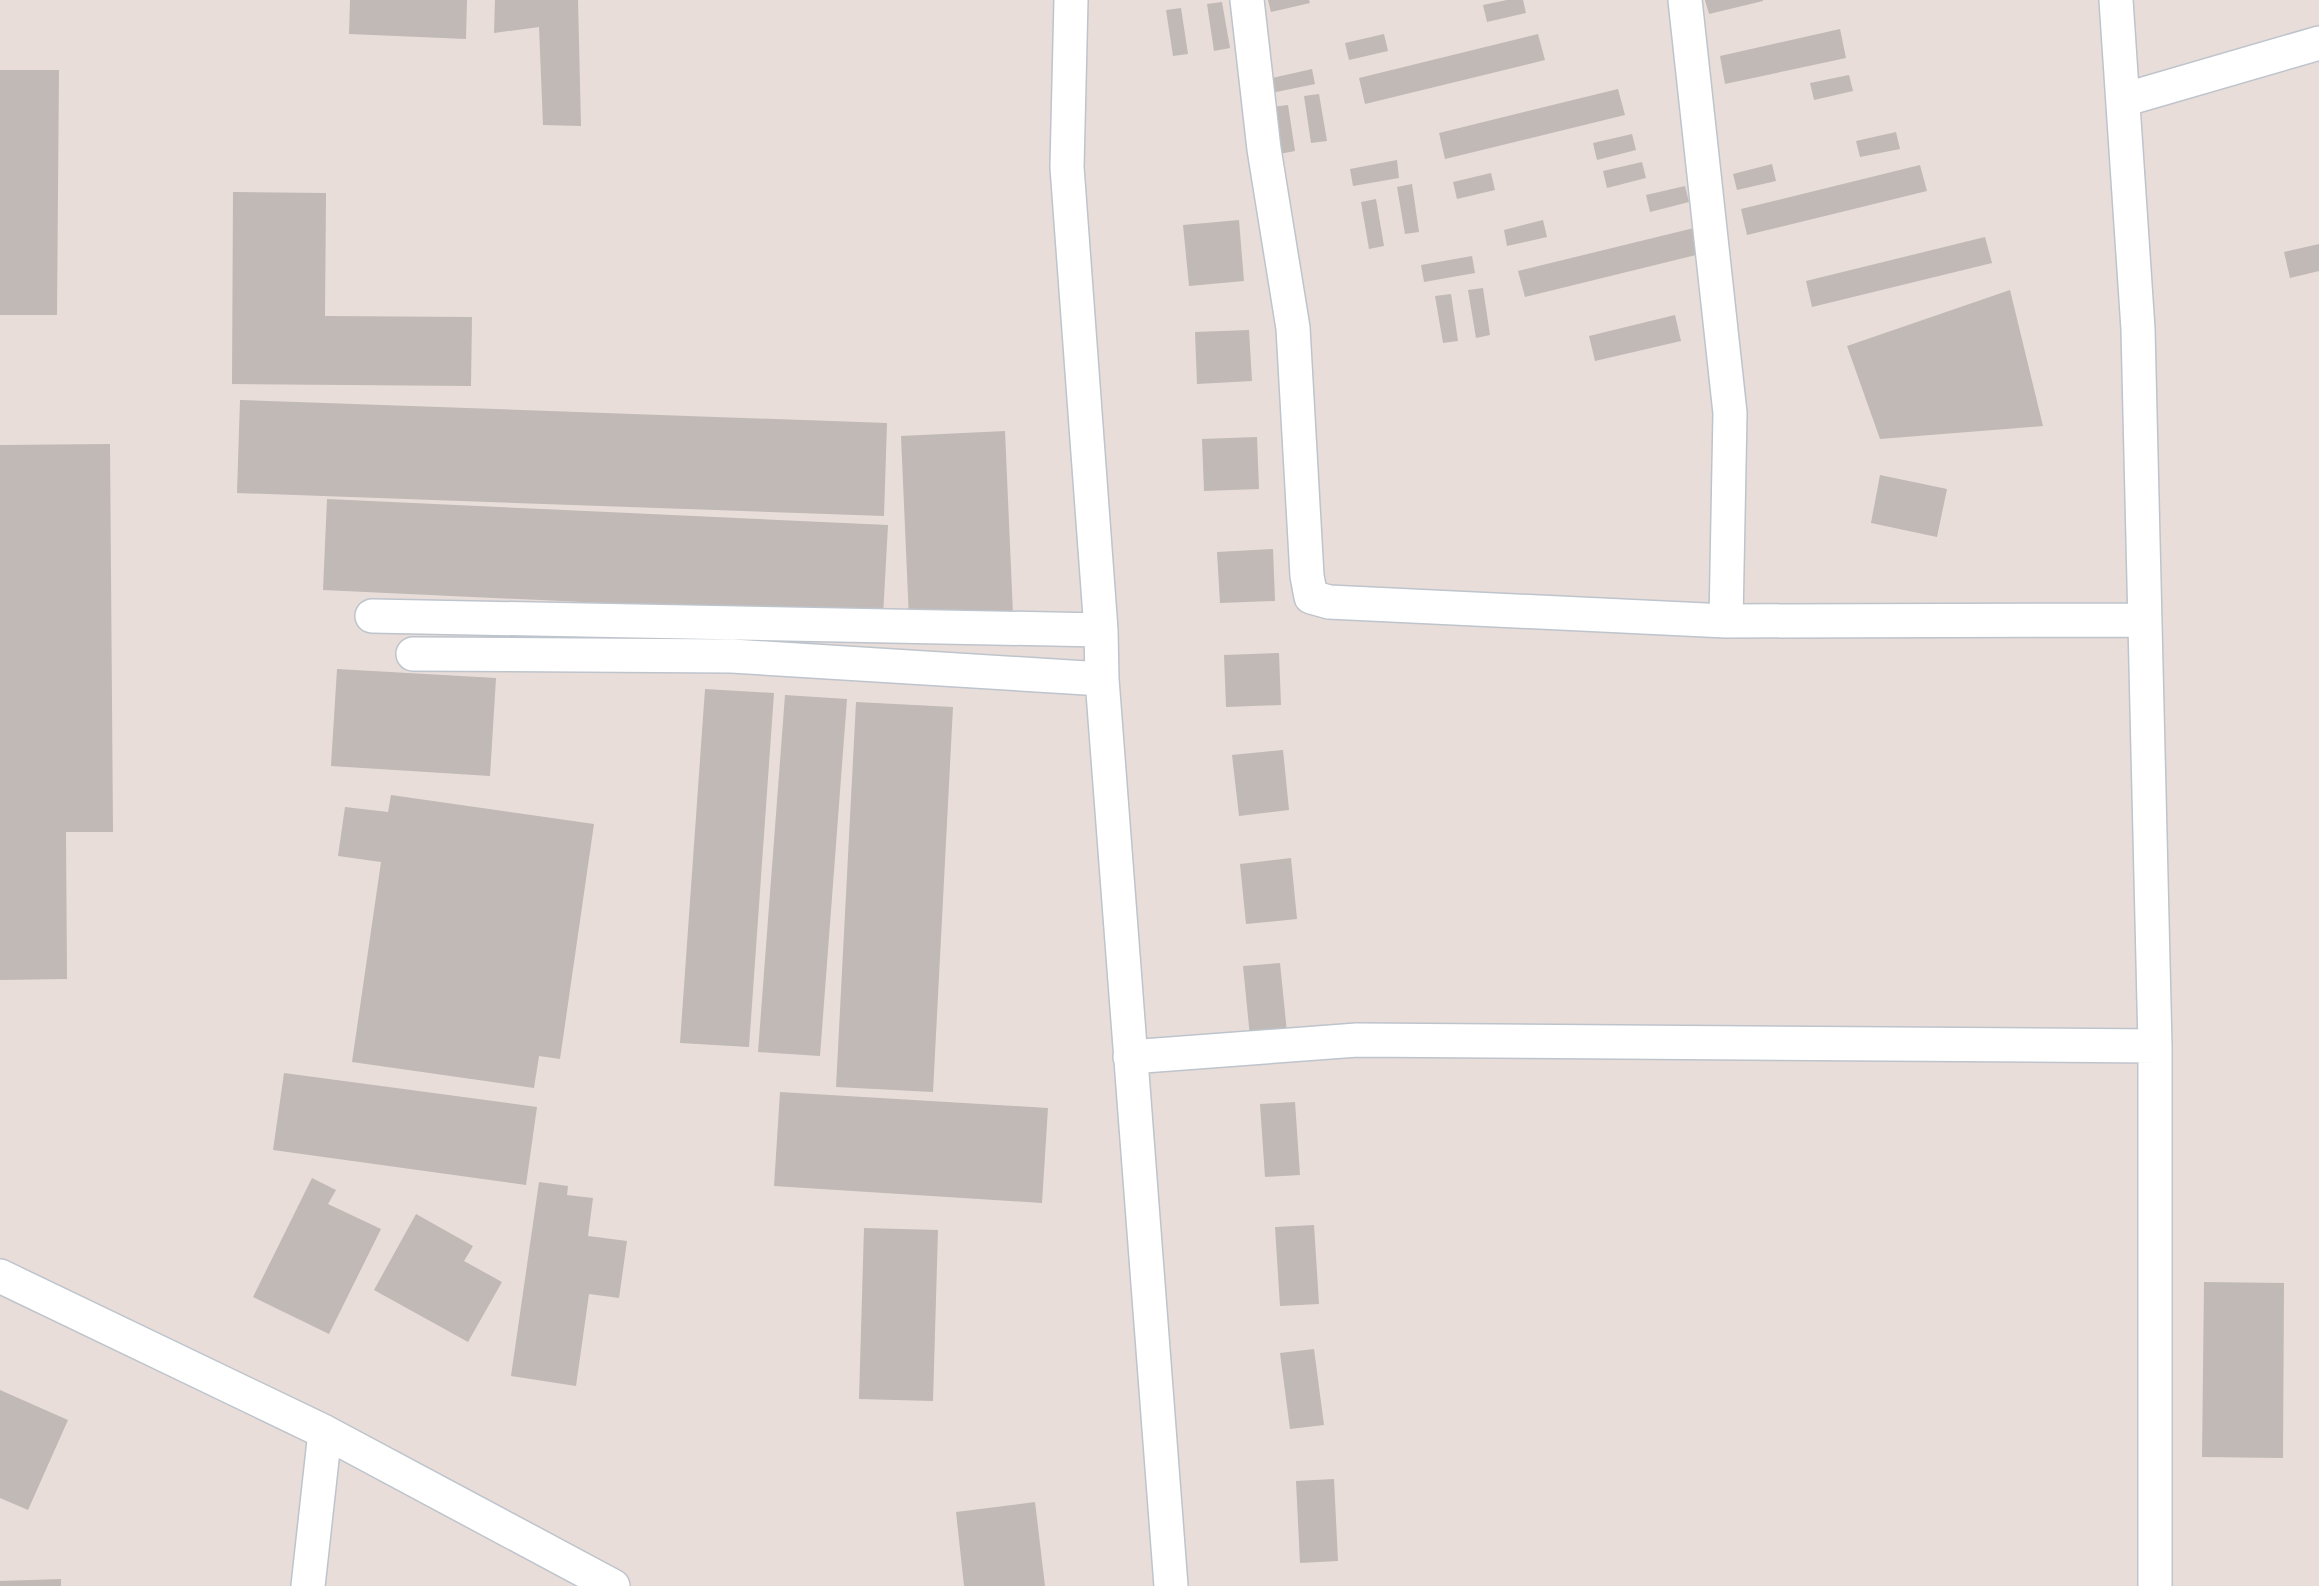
<svg xmlns="http://www.w3.org/2000/svg" width="2319" height="1586" font-family="'Open Sans',sans-serif">
<style>
.building{fill:#c0b9b5}
.lines{fill:none;stroke-linecap:round;stroke-linejoin:round}
.minor-casing{stroke:#bec4cc;stroke-width:36}
.minor{stroke:#fff;stroke-width:33}
</style>
<rect width="100%" height="100%" fill="#e8ddd9"/>
<path class="building" d="M350 0H467L466 39 349 34Z
M495 0H578L581 126 543 125 539 27 494 33Z
M1268 0H1309L1310 3 1271 12Z
M1507 0H1523L1526 13 1487 22 1483 5Z
M1705 0H1763V1L1709 14Z
M1222 2 1230 48 1214 51 1207 4Z
M1181 8 1188 54 1173 56 1166 10Z
M1840 29 1846 58 1725 84 1720 56Z
M1384 34 1388 51 1349 60 1345 43Z
M1538 34 1545 60 1365 104 1359 78Z
M1312 69 1315 84 1262 95 1259 81Z
M0 70H59L57 315H0Z
M1849 75 1853 91 1814 100 1810 83Z
M1618 89 1625 115 1445 159 1439 133Z
M1319 94 1327 141 1311 143 1304 96Z
M1288 105 1295 151 1279 154 1272 107Z
M1896 132 1900 149 1860 157 1856 141Z
M1632 134 1636 150 1597 160 1593 143Z
M1397 160 1399 178 1353 186 1350 169Z
M1642 162 1646 178 1607 188 1603 171Z
M1772 164 1776 181 1737 190 1733 174Z
M1920 165 1927 191 1747 235 1741 209Z
M1491 173 1495 190 1457 199 1453 182Z
M1412 184 1419 232 1405 234 1397 187Z
M1685 186 1689 202 1650 212 1646 195Z
M233 192 326 193 325 316 472 317 471 386 232 384Z
M1376 199 1384 246 1369 249 1361 202Z
M1239 220 1244 281 1189 286 1183 225Z
M1543 220 1547 237 1507 246 1504 230Z
M1698 227 1704 253 1525 297 1518 271Z
M1985 237 1992 263 1812 307 1806 281Z
M2319 244V271L2290 278 2284 252Z
M1472 256 1475 273 1424 282 1421 265Z
M1483 288 1490 335 1476 338 1468 290Z
M2010 290 2043 426 1880 439 1847 346Z
M1451 294 1458 341 1443 343 1435 296Z
M1675 315 1681 341 1595 361 1589 336Z
M1249 330 1252 381 1197 384 1195 332Z
M240 400 887 423 884 516 237 493Z
M1005 431 1013 614 909 619 901 436Z
M1257 437 1259 489 1204 491 1202 439Z
M110 444 113 832H66L67 979 0 980V445Z
M1880 475 1947 489 1937 537 1871 523Z
M327 499 888 525 883 616 323 590Z
M1273 549 1275 601 1220 603 1217 552Z
M1279 653 1281 705 1226 707 1224 655Z
M337 669 496 678 490 776 331 766Z
M705 689 774 693 749 1047 680 1043Z
M785 695 847 699 820 1056 758 1052Z
M856 702 953 707 933 1092 836 1087Z
M1283 750 1289 810 1239 816 1232 755Z
M391 795 594 824 560 1059 539 1056 534 1088 352 1062 381 862 338 856 345 807 388 812Z
M1291 858 1297 919 1246 924 1240 864Z
M1280 963 1287 1033 1250 1037 1243 966Z
M284 1073 537 1107 526 1185 273 1150Z
M780 1092 1048 1108 1042 1203 774 1186Z
M1295 1102 1300 1175 1265 1177 1260 1104Z
M312 1178 336 1190 328 1204 381 1229 329 1334 253 1297Z
M539 1182 568 1186 567 1195 593 1198 588 1236 627 1241 619 1298 589 1294 576 1386 511 1376Z
M416 1214 473 1246 464 1261 502 1282 468 1342 374 1290Z
M1314 1225 1319 1304 1280 1306 1275 1227Z
M864 1228 938 1230 933 1401 859 1399Z
M2204 1282 2284 1283 2283 1458 2202 1457Z
M1314 1349 1324 1425 1290 1429 1280 1353Z
M0 1390 68 1420 28 1510 0 1498Z
M1334 1479 1338 1561 1300 1563 1296 1481Z
M1035 1502 1045 1586H964L956 1512Z
M61 1579V1586H0V1581Z"/>
<g class="lines">
<g class="minor-casing">
<path id="minor" d="M1071 0 1067 167 1101 630 1102 679 1171 1586
M1247 0 1264 149 1293 328 1307 576 1311 597 1329 602 1726 621 2145 620
M1685 0 1730 413 1726 621
M2116 0 2138 329 2155 1046
M2123 100 2319 43
M372 616 1101 630
M413 654 732 656 1102 679
M1130 1057 1357 1040 2155 1046V1586
M0 1276 325 1432 613 1586
M308 1586 325 1432"/>
</g>
<use href="#minor" class="minor"/>
</g>
</svg>
